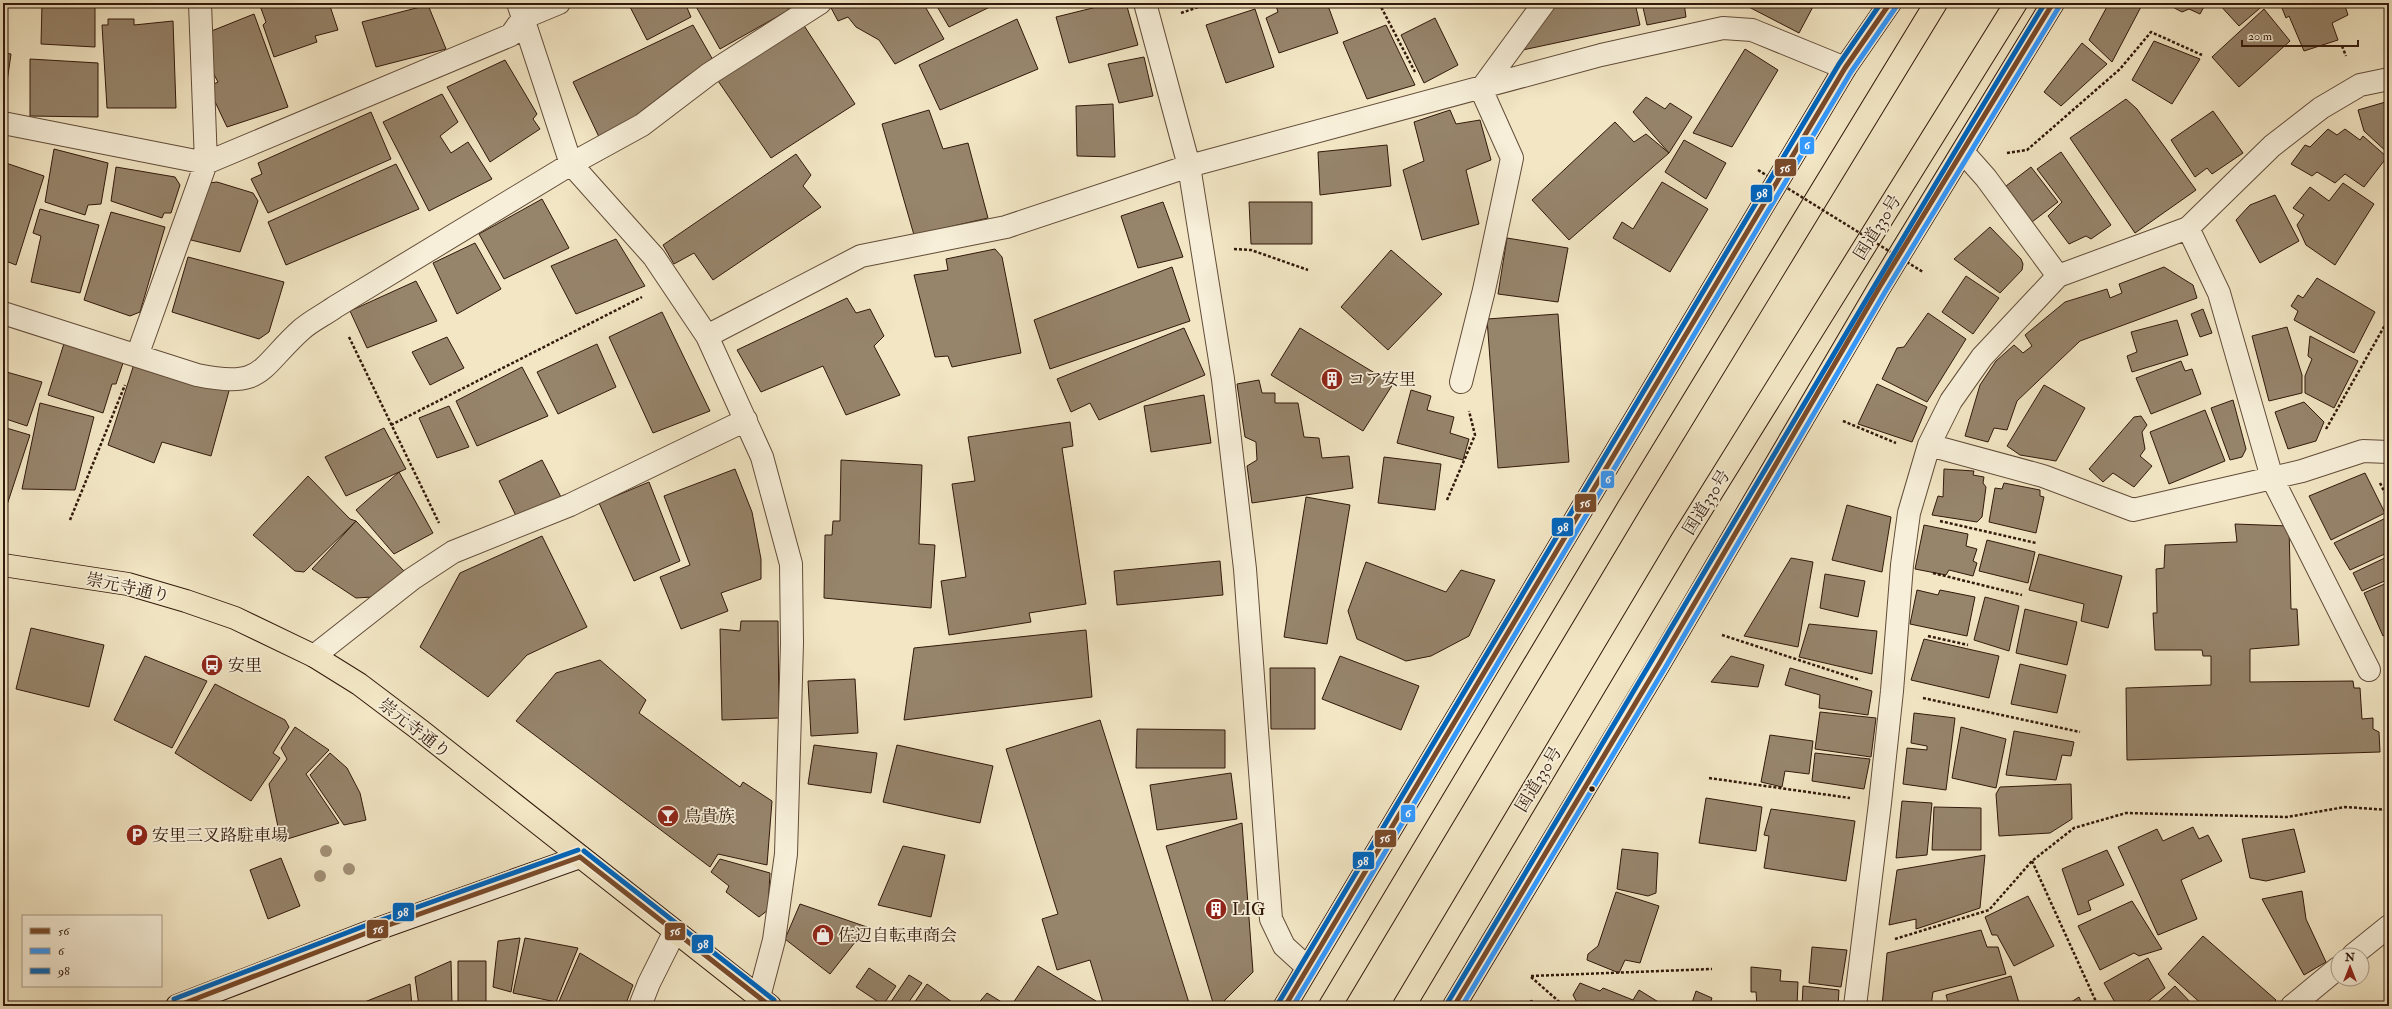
<svg xmlns="http://www.w3.org/2000/svg" width="2392" height="1009" font-family="'IM FELL Double Pica','Noto Serif JP',serif">
<style>
.building{fill:#96846b;stroke:#32190b}
.lines{fill:none;stroke-linecap:round;stroke-linejoin:round}
.minor-casing{stroke:#624c39;stroke-width:24}
.secondary-casing{stroke:#32190b;stroke-width:24}
.primary-casing{stroke:#32190b;stroke-width:24}
.trunk-casing{stroke:#32190b;stroke-width:24}
.path{stroke:#32190b;stroke-width:2.5;stroke-dasharray:3 2;stroke-linecap:butt}
.minor{stroke:#f7efd9;stroke-width:22}
.secondary{stroke:#f7efd9;stroke-width:22}
.primary{stroke:#f2e6c4;stroke-width:22}
.trunk{stroke:#f2e6c4;stroke-width:22}
.path-bridge{stroke:#32190b;stroke-width:2.5;stroke-dasharray:3 2;stroke-linecap:butt}
.bus-1-casing{stroke:#f7efd9;stroke-width:8}
.bus-2-casing{stroke:#f7efd9;stroke-width:8}
.bus-3-casing{stroke:#f7efd9;stroke-width:8}
.bus-1{stroke:#7a4b2a;stroke-width:5}
.bus-2{stroke:#39f;stroke-width:5}
.bus-3{stroke:#0065bd;stroke-width:5}
.tree{fill:#a39178}
.bus-dot{fill:#32190b;stroke:#f7efd9;stroke-width:1.5}
.labels{text-anchor:middle;stroke-width:3.5;stroke-linejoin:round;paint-order:stroke}
.street-label{font-size:17px;fill:#32190b;stroke:#f7efd9}
.poi-label{font-size:17px;fill:#32190b;stroke:#f7efd9;text-anchor:start}
.line-badge{stroke:#f7efd9;stroke-width:1.5}
.badge-label{font-size:11px;text-anchor:middle;font-weight:bold;fill:#fff}
</style>
<rect width="100%" height="100%" fill="#f2e6c4"/>
<filter id="stains"><feTurbulence type="fractalNoise" baseFrequency=".005" numOctaves="4"/><feColorMatrix values="0 0 0 0 .2 0 0 0 0 .09 0 0 0 0 .02 0 0 0 .5 -.17"/></filter>
<radialGradient id="worn" r=".72"><stop offset=".6" stop-color="#630" stop-opacity="0"/><stop offset="1" stop-color="#630" stop-opacity=".3"/></radialGradient>
<path class="building" d="M42 3H95V47L41 44Z
M259 3H329L338 30 315 36 317 42 274 57 263 25 266 22Z
M628 3H685L691 17 647 40Z
M694 3H785L789 10 720 49Z
M831 3H923L944 39 895 64 879 40 856 27 848 17 838 21 829 4Z
M935 3H998L949 27Z
M1113 3H1126L1138 45 1069 63 1056 17Z
M1275 3H1327L1338 33 1279 53 1266 18 1278 12Z
M1557 3H1635L1640 25 1518 51Z
M1642 3H1684L1686 17 1647 25Z
M1747 3H1815L1799 33 1745 5Z
M2109 3H2143L2112 62 2089 40Z
M2165 3H2206L2200 14 2189 9 2182 12Z
M2218 3H2266L2239 26Z
M2280 3H2353L2345 6 2348 15 2332 23 2338 40 2304 51 2289 16 2286 18Z
M428 5 446 49 376 67 362 22Z
M1255 9 1274 67 1226 83 1206 25Z
M2264 9 2290 41 2239 87 2212 57Z
M254 14 288 107 227 127 208 87 218 82 210 67 209 32Z
M1435 18 1458 65 1424 83 1401 35Z
M108 19H134V25L173 21 176 108H107L102 25H108Z
M1017 19 1038 69 940 110 919 65Z
M803 24 855 104 771 158 716 78Z
M693 25 713 60 686 77 626 123 599 137 573 82Z
M1386 25 1415 85 1367 99 1343 42Z
M2154 41 2200 59 2172 104 2132 80Z
M2082 43 2107 64 2061 106 2044 92Z
M1745 49 1778 70 1732 147 1693 133Z
M3 53 11 54 4 103H3Z
M1144 57 1153 96 1119 103 1108 64Z
M30 59 98 63V117L30 116Z
M505 60 537 114 533 119 540 129 490 162 447 87Z
M442 94 458 122 440 136 451 153 468 142 492 179 429 211 383 122Z
M1646 97 1665 109 1670 103 1692 117 1669 153 1633 112Z
M2126 99 2137 109 2196 190 2135 233 2070 138Z
M2389 101V154L2364 131 2358 110Z
M1113 104 1115 157 1077 156 1076 106Z
M929 110 943 149 968 143 988 218 914 235 882 124Z
M1450 110 1456 124 1480 120 1491 160 1466 170 1479 224 1422 240 1403 170 1424 161 1414 122Z
M2213 111 2243 153 2212 174 2207 168 2195 177 2171 140Z
M371 112 391 159 268 213 251 179 262 174 258 163Z
M1615 122 1634 142 1646 134 1669 153 1569 240 1532 200Z
M2328 129 2337 135 2345 129 2360 140 2363 136 2387 157 2364 187 2345 174 2335 183 2317 172 2312 176 2291 164 2305 145 2310 147Z
M1684 140 1726 163 1706 199 1665 172Z
M1387 145 1391 186 1320 195 1318 152Z
M54 149 108 163 101 204 88 205 85 215 45 202Z
M2061 152 2111 225 2091 239 2086 236 2069 244 2048 216 2062 202 2037 169Z
M796 154 811 175 803 186 821 207 713 280 694 253 674 264 663 245Z
M3 162 44 176 16 265 3 260Z
M396 164 419 209 286 265 268 222Z
M116 167 175 177 180 185 171 213H164L162 218 111 201Z
M2031 167 2058 202 2032 222 2006 186Z
M217 182 253 193 258 201 240 252 191 240 209 183Z
M1662 182 1708 209 1670 272 1613 238 1622 222 1633 229Z
M2343 183 2374 204 2335 265 2306 245 2297 225 2304 215 2293 208 2310 187 2329 201Z
M2275 195 2299 241 2260 263 2236 220 2250 205Z
M542 199 569 248 504 279 479 234Z
M1163 202 1183 257 1138 268 1121 216Z
M1249 202H1312V244H1251Z
M40 209 99 225 80 293 31 282 41 236 33 233Z
M111 212 165 227 140 312 130 316 84 300Z
M1990 227 2021 259 2023 264 2022 270 2000 293 1954 259Z
M1507 238 1568 248 1558 302 1498 294Z
M616 239 645 286 576 314 551 266Z
M475 243 501 289 457 314 433 263Z
M995 249 1002 257 1021 353 952 367 948 356 935 357 914 275 948 270 946 259Z
M1391 250 1442 294 1388 350 1341 307Z
M188 257 284 282 269 332 259 339 172 312Z
M1172 267 1190 321 1050 369 1034 320Z
M2164 267 2193 285 2197 298 2080 341 2017 401 2007 430 1994 428 1988 442 1965 436 1980 385 1996 361 2014 345 2023 353 2032 346 2025 335 2065 302 2107 289 2110 298 2122 293 2119 284Z
M1966 276 1999 298 1973 334 1942 312Z
M2317 278 2375 312 2354 353 2294 320 2298 311 2291 306 2298 295 2303 298Z
M416 281 437 321 367 348 350 311Z
M847 298 856 313 870 309 884 336 874 346 900 395 846 415 823 366 761 392 737 350Z
M2203 309 2212 333 2200 337 2191 314Z
M662 312 710 411 653 433 609 337Z
M1928 313 1966 339 1927 402 1882 379 1897 348 1904 347Z
M1558 314 1569 462 1498 468 1487 319Z
M2177 320 2188 355 2132 372 2127 356 2137 352 2131 332Z
M2287 327 2302 375V393L2269 401 2252 336Z
M1184 328 1205 375 1099 420 1090 403 1071 412 1057 379Z
M1300 328 1393 384 1363 431 1271 375Z
M2310 336 2358 361 2334 408 2305 393V376L2312 359 2308 356Z
M66 337 124 360 116 384H112L103 413 48 395Z
M447 337 464 368 430 385 412 352Z
M597 344 616 387 558 414 537 372Z
M135 361 229 391 211 456 162 442 154 463 108 445Z
M2181 361 2185 371 2192 369 2201 394 2151 414 2136 378Z
M522 367 548 416 477 446 456 401Z
M3 371 42 382 27 426 3 418Z
M1259 380 1262 393H1275V403H1298L1304 437 1319 438 1322 458 1349 456 1353 488 1252 503 1247 466 1257 460 1256 442 1245 437 1237 384Z
M1877 384 1927 407 1912 442 1858 424Z
M2044 385 2085 408 2056 461 2020 455 2007 446Z
M1411 390 1431 396 1427 410 1454 417 1450 433 1469 439 1463 460 1397 443Z
M1204 395 1211 443 1151 452 1144 406Z
M2233 400 2246 449 2242 457 2230 460 2211 408Z
M2304 402 2324 422 2316 441 2288 449 2275 412Z
M40 403 94 417 75 490 22 489Z
M449 406 469 447 437 458 419 418Z
M2205 410 2225 461 2169 484 2150 432Z
M2141 416 2147 425 2142 432 2145 449 2140 456 2152 466 2134 487 2113 473 2103 482 2089 469 2134 417Z
M1070 422 1073 446 1062 448 1086 604 1029 613 1031 622 949 635 941 581 966 577 952 484 975 481 968 437Z
M3 427 30 435 7 505 3 504Z
M384 428 406 469 346 496 325 457Z
M1384 457 1441 464 1435 510 1378 503Z
M542 460 563 501 519 522 499 481Z
M841 460 922 465 919 544 935 545 931 608 824 598 825 535H832L833 521H840Z
M735 469 752 512 761 559V579L721 593 728 611 681 629 660 577 690 565 664 496Z
M1944 469 1974 471 1973 475 1984 477 1983 483 1986 487 1982 517 1977 522 1932 515 1938 496 1943 497Z
M399 472 433 533 394 554 356 510Z
M2365 473 2385 513 2331 540 2309 496Z
M308 476 350 519 356 521 304 572 295 571 253 535Z
M649 482 680 561 634 581 599 503Z
M2004 483 2040 490V496L2044 497 2036 533 1989 522 1995 488 2002 489Z
M1306 497 1350 505 1327 644 1284 637Z
M1847 505 1891 517 1882 572 1832 560Z
M2388 517 2389 552 2350 570 2334 543Z
M356 521 404 571 373 597 356 598 312 569Z
M2235 524 2289 526 2291 609H2297L2299 645 2250 649V682L2353 681 2354 688H2360L2362 719 2373 718V729L2379 732 2380 752 2127 760 2126 688 2211 685V656H2203L2202 650H2155L2153 613H2157L2156 569 2164 568 2165 545 2237 542Z
M1924 525 1968 534 1966 546 1977 549 1973 561 1977 563 1973 576 1949 570 1946 575 1915 569Z
M542 536 587 627 527 655 488 697 420 647 460 573Z
M1987 540 2035 552 2028 583 1979 571Z
M2039 554 2122 576 2108 628 2081 621 2084 604 2029 590Z
M2389 556V579L2362 591 2353 573Z
M1791 558 1813 562 1798 647 1744 636Z
M1220 561 1223 595 1117 605 1114 571Z
M1366 562 1446 592 1461 570 1495 580 1469 636 1431 656 1406 661 1357 639 1348 611Z
M1825 574 1865 581 1858 617 1820 608Z
M2389 582V633L2383 636 2364 593Z
M1917 590 1938 595 1940 590 1975 597 1967 636 1910 624Z
M1985 597 2019 606 2009 651 1974 640Z
M2025 609 2077 622 2067 665 2016 653Z
M741 621H778L779 718 722 720 720 629 740 631Z
M1809 624 1877 631 1872 674 1799 657Z
M31 628 104 645 89 707 16 689Z
M1086 630 1092 697 904 720 914 648Z
M1924 639 1999 656 1989 698 1911 680Z
M145 656 207 681 172 748 114 720Z
M1340 656 1419 686 1401 730 1322 699Z
M1731 656 1764 665 1758 687 1711 682Z
M600 660 646 700 639 713 740 787 743 782 772 801 767 865 718 854 710 867 516 721 556 673Z
M2020 664 2066 675 2057 713 2011 704Z
M1270 668H1315V729H1271Z
M1790 668 1872 691 1868 715 1819 708 1820 695 1785 685Z
M855 679 858 733 811 736 808 681Z
M215 684 285 720 289 727 273 753 280 758 251 801 175 753Z
M1820 712 1876 718 1871 757 1815 749Z
M1914 713 1955 718 1946 790 1903 784 1907 748 1927 750V746L1911 743Z
M1100 720 1190 1006H1104L1090 960 1057 970 1042 919 1058 914 1006 749Z
M295 727 329 750 306 774 339 823 281 841 269 784 287 759 281 748Z
M1961 727 2006 739 1996 788 1952 778Z
M1137 729 1225 730V768H1136Z
M2014 731 2074 742 2071 756 2062 755 2056 780 2006 775Z
M1770 735 1813 741 1809 774 1785 771 1782 787 1761 782Z
M814 745 877 753 871 793 808 784Z
M897 745 993 766 980 823 883 802Z
M330 753 347 768 360 793 366 820 344 825 310 775Z
M1815 753 1870 759 1864 789 1812 781Z
M1231 773 1237 819 1157 830 1150 785Z
M2071 784 2072 819 2050 833 1999 836 1996 794 2000 787Z
M1706 798 1762 807 1756 851 1699 843Z
M1902 801 1932 803 1927 855 1896 858Z
M1934 807 1981 808V850H1932Z
M1771 809 1855 821 1846 881 1764 868 1769 836 1764 835Z
M1242 823 1253 972 1219 1006H1214L1166 846Z
M2193 827 2199 839 2208 835 2222 861 2181 880 2197 919 2158 935 2118 847 2157 829 2163 841Z
M2294 829 2305 872 2266 881 2250 878 2242 839Z
M903 846 945 855 931 917 878 905Z
M1622 849 1658 853 1656 893 1648 896 1617 889Z
M2107 850 2124 885 2088 901 2091 910 2078 915 2062 869Z
M1985 855 1980 908 1916 929V919L1889 925 1897 870Z
M281 858 300 906 268 919 250 870Z
M720 859 770 873 768 910 759 917 726 892 729 886 711 872Z
M2302 891 2306 919 2326 962 2304 975 2262 899Z
M1616 892 1659 906 1640 963 1625 960 1619 973 1587 960 1588 954 1598 946Z
M2028 896 2054 946 2014 966 1997 935H1992L1985 917Z
M2132 901 2162 949 2139 956 2134 953 2100 970 2078 926Z
M800 904 867 927 830 974 785 939Z
M1981 930 1987 947H1998L2006 974 1933 992 1931 1006H1882L1887 953Z
M2203 936 2276 1000 2270 1006H2204L2168 974Z
M520 938 511 992 493 987 498 941Z
M525 938 578 948 556 1002 513 993Z
M1812 947 1847 950 1841 987 1809 983Z
M580 953 633 985 625 1006H557Z
M2148 958 2165 988 2142 1006H2117L2104 983Z
M451 961 452 1006H419L415 977Z
M458 961H486V1006H458Z
M1038 966 1096 1001 1094 1006H1011Z
M1751 967 1781 970 1780 981 1798 982 1797 1006H1757L1756 992H1751Z
M869 968 896 986 883 1005 856 987Z
M909 975 922 983 906 1006H888Z
M2011 976 2020 1006H1949L1946 995Z
M1580 983 1600 991 1603 988 1633 1000 1639 990 1660 1003 1659 1006H1579L1573 995Z
M410 984 412 1006H363L362 1003Z
M927 984 952 1002 949 1006H912Z
M1803 986 1839 990 1838 1006H1802Z
M2175 986 2194 1006H2153Z
M1696 991 1712 998 1709 1006H1691Z
M987 993 1008 1006H976Z
M2079 997 2083 1006H2065Z
M1531 1000 1541 1006H1527Z"/>
<g class="lines">
<g class="minor-casing">
<path id="minor" d="M518 3 571 164 654 257 707 336 762 457 791 564 792 643 786 854 774 940 759 997
M1145 3 1189 166 1223 379 1245 569 1271 919 1284 946 1307 967
M3 123 206 163 511 35 523 18 559 3
M1963 152 1986 178 2058 276
M2188 228 2219 293 2272 478 2302 471 2363 451 2389 452
M3 313 197 375C264 389 258 369 301 330 311 321 324 315 335 307L571 164 642 125 709 74 820 3
M707 336 861 256 1006 227 1189 166 1601 55 1723 28 1752 30 1845 68
M137 356 206 163 200 3
M1461 382 1484 290 1512 158 1481 89 1544 3
M1929 445 2043 476 2133 510 2272 478 2369 670
M314 656 412 579 453 552 570 505 746 420
M2353 955 2389 926
M640 1006 649 983 675 931
M1855 1006 1880 803 1892 691 1902 565 1909 513 1929 445 1951 401 1982 357 2058 276 2188 228 2272 146 2321 108 2360 85 2389 79
M2292 1006 2338 968"/>
</g>
<g class="secondary-casing">
<path id="secondary" d="M177 1006 369 932 580 857"/>
</g>
<g class="primary-casing">
<path id="primary" d="M3 565 128 584 186 601 235 618 314 656 359 684 420 730 770 1006"/>
</g>
<g class="trunk-casing">
<path id="trunk" d="M1285 1006 1845 68 1890 3
M1330 1006 1628 508 1936 3
M1404 1006 1682 540 2016 3
M1454 1006 1659 664 1879 288 2053 3"/>
</g>
<path class="path" d="M1379 3 1415 72
M1181 13 1210 3
M2342 46 2346 56
M2007 153 2027 150 2120 69 2151 32 2202 55
M1234 249 1251 250 1308 270
M349 337 439 523
M1843 421 1896 443
M391 425 642 297
M2326 429 2389 318
M2380 483 2389 501
M1447 500 1475 435 1469 411
M70 520 125 385
M1940 521 2036 543
M1933 573 2022 595
M1722 635 1860 680
M1928 636 1968 645
M1923 698 2080 732
M1709 778 1850 798
M2032 861 2098 1006
M1895 939 1989 910 2032 861 2074 828 2126 813 2287 817 2345 807 2389 810
M1531 976 1712 969
M1531 977 1564 1006"/>
<use href="#minor" class="minor"/>
<use href="#secondary" class="secondary"/>
<use href="#primary" class="primary"/>
<use href="#trunk" class="trunk"/>
<path class="path-bridge" d="M1758 170 1923 272"/>
<g class="bus-1-casing">
<path id="bus-1" d="M580 857 770 1006
M177 1006 369 932 580 857
M1285 1006 1845 68 1890 3
M1454 1006 1659 664 1879 288 2053 3"/>
</g>
<g class="bus-2-casing">
<path id="bus-2" d="M1293 1006 1851 72 1896 7
M1462 1006 1665 668 1885 292 2059 7"/>
</g>
<g class="bus-3-casing">
<path id="bus-3" d="M584 851 774 1000
M174 999 367 925 578 850
M1279 1002 1839 64 1881 3
M1448 1002C1648 670 1843 334 2045 3"/>
</g>
<use href="#bus-1" class="bus-1"/>
<use href="#bus-2" class="bus-2"/>
<use href="#bus-3" class="bus-3"/>
</g>
<g class="tree">
<circle cx="326" cy="851" r="6"/>
<circle cx="349" cy="869" r="6"/>
<circle cx="320" cy="876" r="6"/>
</g>
<defs>
<g id="building-disc" transform="scale(1.15)"><circle r="9.5" fill="#8f2418" stroke="#f7efd9"/><path d="M-4-6H4V6H1V3H-1V6H-4ZM-2.5-4.3h1.7v1.8h-1.7ZM.8-4.3h1.7v1.8H.8ZM-2.5-1h1.7V.8h-1.7ZM.8-1h1.7V.8H.8Z" fill="#fff"/></g>
<g id="bus-disc" transform="scale(1.15)"><circle r="9.5" fill="#8f2418" stroke="#f7efd9"/><path d="M-5-6H5V4H4V6H2V4H-2V6H-4V4H-5ZM-3.5-4V0h7V-4ZM-3.5 1.2v1.5H-2V1.2ZM2 1.2v1.5H3.5V1.2Z" fill="#fff"/></g>
<g id="bar-disc" transform="scale(1.15)"><circle r="9.5" fill="#8f2418" stroke="#f7efd9"/><path d="M-6-5H6L.8 .8V4.5H3.5V6h-7V4.5H-.8V.8Z" fill="#fff"/></g>
<g id="parking-disc" transform="scale(1.15)"><circle r="9.5" fill="#8f2418" stroke="#f7efd9"/><path d="M-3.5-5.5H1a3.5 3.5 0 0 1 0 7H-1V5.5H-3.5ZM-1-3.4V-.6H.8a1.4 1.4 0 0 0 0-2.8Z" fill="#fff"/></g>
<g id="shop-disc" transform="scale(1.15)"><circle r="9.5" fill="#8f2418" stroke="#f7efd9"/><path d="M-5-2.5h2.3a2.7 3.5 0 0 1 5.4 0H5L5.5 6h-11ZM-1.5-2.5h3a1.5 2.3 0 0 0-3 0Z" fill="#fff"/></g>
</defs>
<g fill-rule="evenodd">
<use href="#building-disc" x="1332" y="379"/>
<use href="#bus-disc" x="212" y="665"/>
<use href="#bar-disc" x="668" y="816"/>
<use href="#parking-disc" x="137" y="835"/>
<use href="#building-disc" x="1216" y="909"/>
<use href="#shop-disc" x="823" y="935"/>
</g>
<circle class="bus-dot" cx="1592" cy="789" r="3.5"/>
<g class="labels">
<g class="street-label">
<text transform="translate(1877 227) rotate(-58)" y="6">国道330号</text>
<text transform="translate(1706 502) rotate(-58)" y="6">国道330号</text>
<text transform="translate(128 587) rotate(12)" y="6">崇元寺通り</text>
<text transform="translate(415 728) rotate(38)" y="6">崇元寺通り</text>
<text transform="translate(1538 779) rotate(-59)" y="6">国道330号</text>
</g>
<g class="poi-label">
<text x="1348" y="385">コア安里</text>
<text x="228" y="671">安里</text>
<text x="684" y="822">鳥貴族</text>
<text x="152" y="841">安里三叉路駐車場</text>
<text x="1232" y="915">LIG</text>
<text x="838" y="941">佐辺自転車商会</text>
</g>
</g>
<g class="line-badge">
<rect x="1799" y="136" width="16" height="19" rx="4" fill="#39f"/>
<rect x="1774" y="158" width="23" height="19" rx="4" fill="#7a4b2a"/>
<rect x="1750" y="184" width="23" height="19" rx="4" fill="#0065bd"/>
<rect x="1600" y="470" width="15" height="19" rx="4" fill="#39f"/>
<rect x="1574" y="493" width="23" height="20" rx="4" fill="#7a4b2a"/>
<rect x="1551" y="517" width="23" height="20" rx="4" fill="#0065bd"/>
<rect x="1400" y="804" width="16" height="19" rx="4" fill="#39f"/>
<rect x="1374" y="829" width="23" height="19" rx="4" fill="#7a4b2a"/>
<rect x="1352" y="851" width="23" height="19" rx="4" fill="#0065bd"/>
<rect x="392" y="902" width="23" height="20" rx="4" fill="#0065bd"/>
<rect x="366" y="919" width="23" height="20" rx="4" fill="#7a4b2a"/>
<rect x="664" y="922" width="22" height="19" rx="4" fill="#7a4b2a"/>
<rect x="691" y="934" width="23" height="20" rx="4" fill="#0065bd"/>
</g>
<g class="badge-label">
<text x="1807" y="149">6</text>
<text x="1785" y="172">56</text>
<text x="1762" y="197">98</text>
<text x="1608" y="483">6</text>
<text x="1585" y="507">56</text>
<text x="1563" y="531">98</text>
<text x="1408" y="817">6</text>
<text x="1385" y="842">56</text>
<text x="1363" y="865">98</text>
<text x="403" y="916">98</text>
<text x="378" y="933">56</text>
<text x="675" y="935">56</text>
<text x="703" y="948">98</text>
</g>
<rect width="2392" height="1009" fill="none" stroke="#f2e6c4" stroke-width="16"/>
<rect x="4" y="4" width="2384" height="1001" fill="none" stroke="#32190b" stroke-width="2"/>
<rect x="8" y="8" width="2376" height="993" fill="none" stroke="#32190b"/>
<rect x="22" y="915" width="140" height="72" fill="#f7efd9" stroke="#a89987"/>
<rect x="30" y="928" width="20" height="6" fill="#7a4b2a" stroke="#a89987"/>
<text x="58" y="935" font-size="12" fill="#32190b">56</text>
<rect x="30" y="948" width="20" height="6" fill="#3399ff" stroke="#a89987"/>
<text x="58" y="955" font-size="12" fill="#32190b">6</text>
<rect x="30" y="968" width="20" height="6" fill="#0065bd" stroke="#a89987"/>
<text x="58" y="975" font-size="12" fill="#32190b">98</text>
<g transform="translate(2350 967)"><circle r="19" fill="#f7efd9" stroke="#a89987"/>
<path d="M0-3L7 15L0 10L-7 15Z" fill="#8f2418"/>
<text y="-6" font-size="11" font-weight="bold" text-anchor="middle" fill="#32190b">N</text>
</g>
<path d="M2242 40v6h116v-6" fill="none" stroke="#32190b" stroke-width="2"/>
<text x="2248" y="40" font-size="12" fill="#32190b" stroke="#f7efd9" stroke-width="3" paint-order="stroke">20 m</text>
<rect width="100%" height="100%" filter="url(#stains)"/>
<rect width="100%" height="100%" fill="url(#worn)"/>
</svg>
